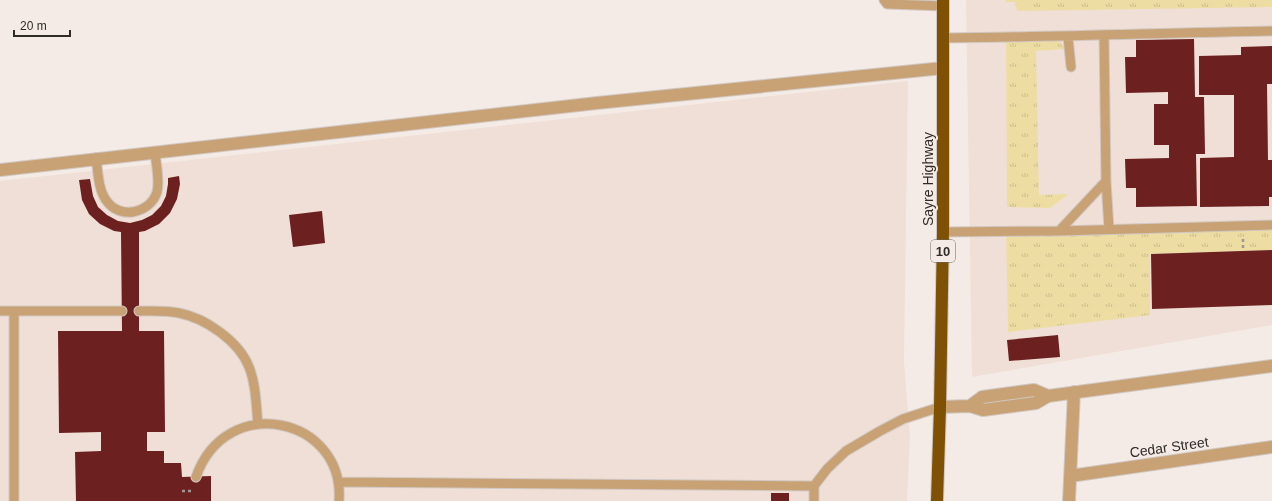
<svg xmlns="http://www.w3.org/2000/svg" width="1272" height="501" font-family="Helvetica,sans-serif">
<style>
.built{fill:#f0dfd6}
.grass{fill:url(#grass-tufts)}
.building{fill:#6c2020}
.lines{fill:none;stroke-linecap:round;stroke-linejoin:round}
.lane-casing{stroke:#d1c8c4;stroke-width:11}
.street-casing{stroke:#d1c8c4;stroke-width:14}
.highway-casing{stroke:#d1c8c4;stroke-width:14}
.path{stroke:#9d9692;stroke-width:2.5;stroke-dasharray:3 3;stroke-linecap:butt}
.lane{stroke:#c8a274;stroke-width:9}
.street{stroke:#c8a274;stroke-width:12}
.highway{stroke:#7f5104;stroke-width:12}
.labels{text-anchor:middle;stroke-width:4;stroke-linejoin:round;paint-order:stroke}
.shield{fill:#f5ebe6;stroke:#6a6562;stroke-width:1}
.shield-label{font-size:13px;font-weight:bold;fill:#2f2b29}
.street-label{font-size:14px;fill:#2f2b29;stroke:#f5ebe6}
</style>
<defs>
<pattern id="grass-tufts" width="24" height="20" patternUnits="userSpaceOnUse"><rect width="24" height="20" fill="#eddda3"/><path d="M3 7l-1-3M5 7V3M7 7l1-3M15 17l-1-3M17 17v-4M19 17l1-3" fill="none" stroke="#ccbe8c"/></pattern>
</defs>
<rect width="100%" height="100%" fill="#f5ebe6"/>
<path class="built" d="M966 0H1272V325L972 377Z
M908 81 904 362 910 436 907 501H0V181Z"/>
<path class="grass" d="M1006 0H1272V7L1017 11 1015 2H1006Z
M1053 33 1065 49 1036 51 1039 195 1069 194 1050 208 1007 207 1006 36Z
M1272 229V250L1150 254V315L1008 332 1006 232Z"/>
<path class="building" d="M1194 39 1195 97H1204L1205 154H1196L1197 206 1136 207V188H1126L1125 159 1169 158V145H1154V104H1168V92L1126 93 1125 57H1136V40Z
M1272 46V84H1267L1268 160H1272V197H1269V206L1200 207V158L1234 157V95H1199V56L1241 55V47Z
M179 176 180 184 177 199 170 213 159 224 145 231 139 232V331H164L165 432H147V451H164V463H181L182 477 211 476V501H76L75 452 101 451V432L59 433 58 331H122L121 232 114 231 100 224 89 214 82 200 79 180 90 179 93 196 98 207 107 215 118 221 130 223 142 220 152 215 161 206 166 196 168 184V178Z
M322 211 325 243 293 247 289 215Z
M1272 250V305L1152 309 1151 254Z
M1058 335 1060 357 1009 361 1007 340Z
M771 493H789V501H771Z"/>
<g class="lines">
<g class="lane-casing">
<path id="lane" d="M884 0 887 4 943 6
M1104 35 1106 181 1109 229
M1068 37 1071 67
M943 38C1053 37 1162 33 1272 31
M96 158C98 171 98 189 106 200 119 220 150 214 157 192 160 180 156 165 155 152
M1059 231 1106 181
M943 232 1059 231 1272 225
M0 311H122
M139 311C152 311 166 310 179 313 205 318 239 341 249 367 256 384 256 405 258 424
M196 477C226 391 345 417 339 501
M338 482 814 486
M14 501V311
M814 501V486L827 469 846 451 880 431 903 419 940 407"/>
</g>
<g class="street-casing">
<path id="street" d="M0 170 597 103 943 68
M970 406 982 397 1034 390 1048 396
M940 407 970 406 983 410 1036 403 1048 396 1272 366
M1070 476 1272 447
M1069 501 1074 392"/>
</g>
<g class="highway-casing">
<path id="highway" d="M937 501 940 407 943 232V0"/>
</g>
<path class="path" d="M1243 239V248
M182 491H193"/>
<use href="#lane" class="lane"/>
<use href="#street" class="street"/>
<use href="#highway" class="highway"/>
</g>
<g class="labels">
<rect class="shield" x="931" y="240" width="24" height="22" rx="3"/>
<g class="shield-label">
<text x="943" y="256">10</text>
</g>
<g class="street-label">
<text transform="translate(928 179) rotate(-90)" y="5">Sayre Highway</text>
<text transform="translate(1169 447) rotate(-8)" y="5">Cedar Street</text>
</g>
</g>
<path d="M14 30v6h56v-6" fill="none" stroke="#2f2b29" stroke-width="2"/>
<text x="20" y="30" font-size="12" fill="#2f2b29" stroke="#f5ebe6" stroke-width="3" paint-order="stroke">20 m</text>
</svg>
